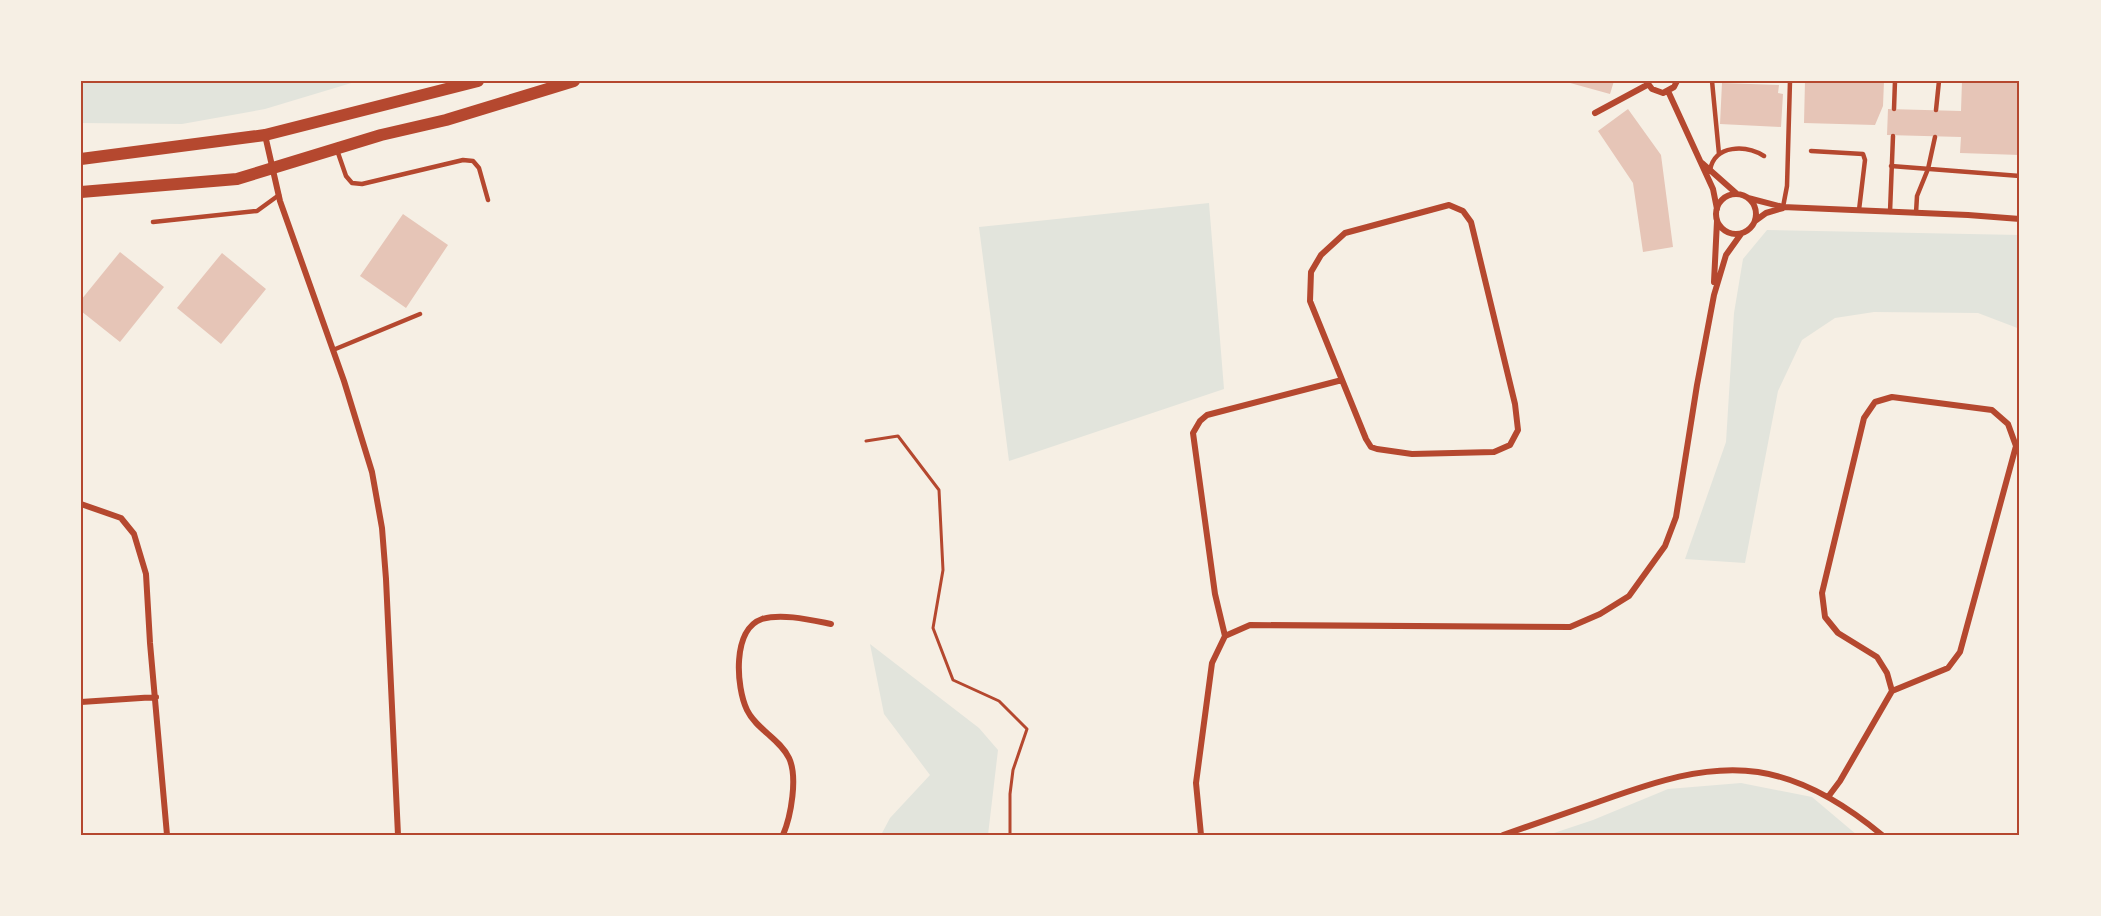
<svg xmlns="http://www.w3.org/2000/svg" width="2101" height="916" font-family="Rubik,sans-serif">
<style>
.green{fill:#e2e4dc}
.building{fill:#e6c5b7}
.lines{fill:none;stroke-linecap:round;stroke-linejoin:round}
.path{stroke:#b5482f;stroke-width:3}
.service{stroke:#b5482f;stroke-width:4.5}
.minor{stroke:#b5482f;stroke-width:6}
.secondary{stroke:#b5482f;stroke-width:12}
.neatline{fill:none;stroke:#b5482f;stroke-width:2}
</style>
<rect width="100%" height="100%" fill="#f6efe4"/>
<path class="green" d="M81 81H358L265 109 182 124 81 123Z
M1209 203 1224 389 1009 461 979 227Z
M1767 230 2020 235V329L1978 313 1874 312 1835 318 1802 340 1778 391 1745 563 1685 559 1726 442 1734 313 1743 259Z
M870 644 979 728 998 750 988 835H881L890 818 930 775 884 714Z
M1741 783 1812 797 1857 835H1548L1593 820 1668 789Z"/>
<path class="building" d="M1563 81H1614L1610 94Z
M1805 81H1884L1883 106 1875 125 1804 123Z
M1962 81H2020V155L1960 153 1961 137 1887 135 1888 109 1961 111Z
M1722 83 1779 85 1778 93 1783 94 1781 127 1720 124Z
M1628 109 1661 155 1673 247 1643 252 1633 183 1598 131Z
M403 214 448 245 406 308 360 276Z
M120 252 164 287 120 342 81 311V300Z
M222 253 266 289 221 344 177 308Z"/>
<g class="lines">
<path class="path" d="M866 441 898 436 939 490 943 570 933 628 953 680 999 701 1027 729 1013 770 1010 794V835"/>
<path class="service" d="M1712 81 1719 154
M1894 109 1895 81
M1936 110 1939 81
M337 150 346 176 352 183 362 184 463 160 473 161 479 168 488 200
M1811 151 1863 154 1865 160 1859 210
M1891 166 2020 176
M1710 170C1715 144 1746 145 1764 156
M1783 207 1787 186 1790 81
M1890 212 1893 136
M1916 213 1917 196 1928 169 1935 137
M153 222 257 211 279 195
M333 350 420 314"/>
<path class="minor" d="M1646 81 1652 89 1663 93 1674 87 1677 81
M1668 91 1713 189 1717 209
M1595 113 1647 85
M265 135 280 201 344 381 372 472 382 528 386 579 398 835
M1702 163 1737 194
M1716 214a20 20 0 1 1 40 0a20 20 0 1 1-40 0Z
M1748 198 1783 207 1968 215 2020 219
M1449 205 1463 211 1471 222 1515 404 1518 430 1510 445 1494 452 1412 454 1377 449 1371 447 1366 439 1310 301 1311 272 1321 255 1345 233Z
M1755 221 1766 213 1783 208
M1714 282 1717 221
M81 504 121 518 134 534 146 574 150 643 167 835
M1225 636 1215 594 1193 433 1200 421 1207 415 1342 380
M81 702 156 697
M1828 797 1840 781 1892 691 1948 668 1960 652 2016 446 2008 424 1992 410 1892 397 1875 402 1864 418 1822 593 1825 617 1838 633 1877 657 1887 673 1892 691
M783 835C791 816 798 777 789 758 780 739 756 729 747 710 736 687 732 629 762 619 782 613 811 620 831 624
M1201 835 1196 783 1212 663 1225 636 1250 625 1570 627 1600 614 1629 596 1665 546 1676 517 1697 385 1714 295 1726 255 1741 234
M1503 835C1535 824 1567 813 1598 802 1649 784 1703 764 1758 772 1805 779 1846 805 1882 835"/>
<path class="secondary" d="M81 159 265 135 478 81
M81 192 237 179 381 135 446 120 574 81"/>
</g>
<rect width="2101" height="916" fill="none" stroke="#f6efe4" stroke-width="165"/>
<rect x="82" y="82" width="1936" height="752" class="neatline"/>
</svg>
